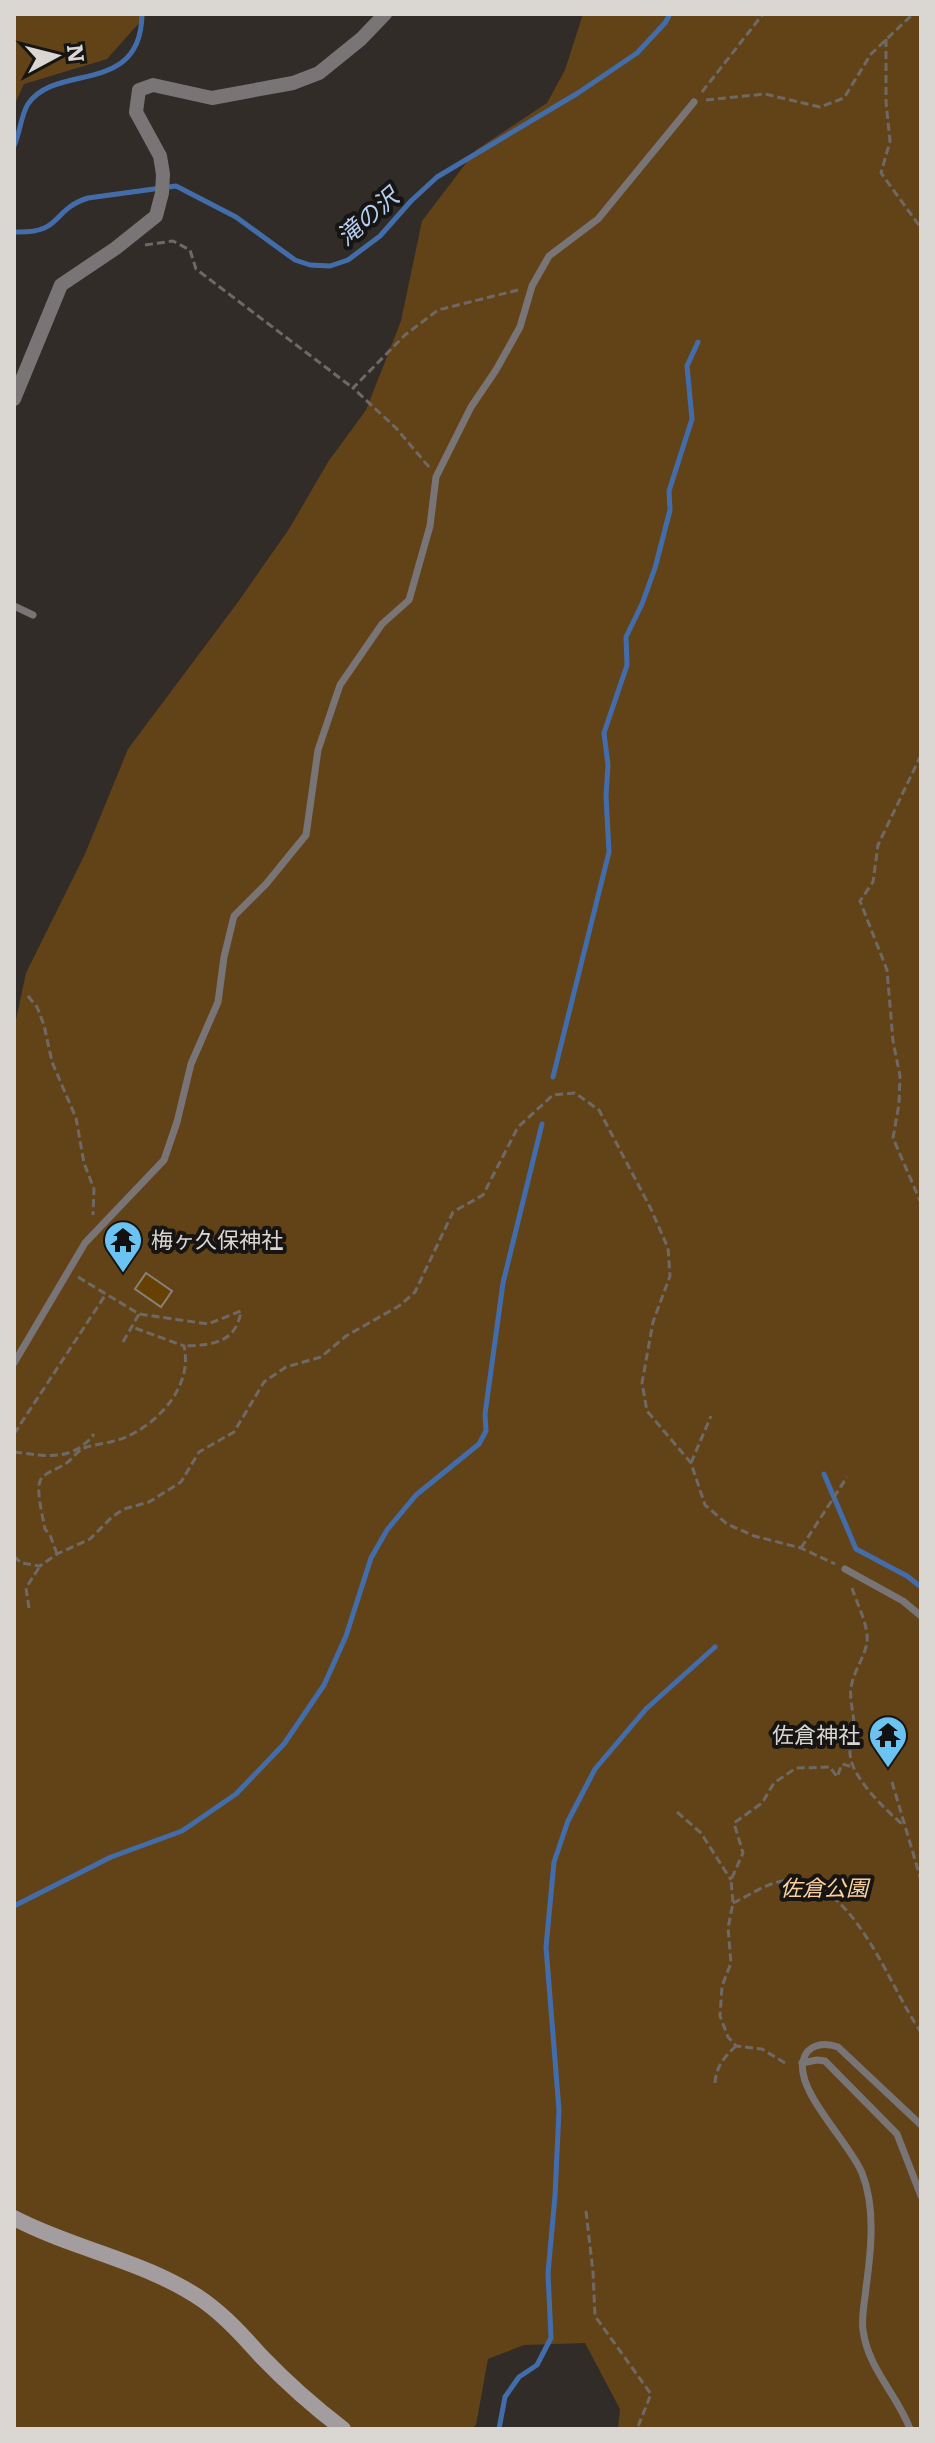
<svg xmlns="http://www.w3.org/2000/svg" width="935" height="2443" font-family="Literata,'Noto Sans JP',serif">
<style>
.green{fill:#624318}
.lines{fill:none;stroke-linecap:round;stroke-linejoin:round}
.stream{stroke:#436daa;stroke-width:5}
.building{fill:#664103;stroke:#87817b;stroke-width:2}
.path{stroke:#6e6965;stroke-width:3;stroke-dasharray:8 4;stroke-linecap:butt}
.lane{stroke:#797576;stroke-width:7}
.street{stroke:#797576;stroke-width:14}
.secondary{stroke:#a49d9f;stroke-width:16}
.labels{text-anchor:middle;stroke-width:8;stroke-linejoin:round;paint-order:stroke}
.poi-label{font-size:22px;fill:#dad7d3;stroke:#171513;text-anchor:start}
.park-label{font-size:22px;font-style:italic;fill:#fbd09c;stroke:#171513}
.water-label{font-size:24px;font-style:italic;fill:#b6cef1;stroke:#171513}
</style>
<rect width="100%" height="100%" fill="#312c27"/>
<path class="green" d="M14 14H147L107 59 24 84 14 106Z
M583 14H921V2429H618L620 2409 585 2343 524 2345 488 2359 476 2425 471 2429H14V1029L26 973 85 854 128 749 238 602 289 529 328 462 366 410 401 321 422 221 476 150 547 103 565 70Z"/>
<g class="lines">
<path class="stream" d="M14 146C20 133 21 115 28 104 56 62 141 97 142 14
M14 232C64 234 50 210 88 198L176 186 236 217 295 260 310 265 330 266 348 260 380 236 411 201 437 177 578 93 637 53 665 23 670 14
M553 1077 609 852 606 796 608 765 604 733 627 665 626 637 642 604 655 568 670 510 669 491 692 419 687 366 698 342
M824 1474 856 1549 907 1576 921 1587
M14 1906 111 1857 182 1831 236 1794 284 1744 324 1685 346 1636 371 1558 387 1530 416 1495 479 1444 486 1431 485 1414 503 1283 542 1124
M499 2429 505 2397 519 2377 537 2365 551 2338 548 2273 555 2196 559 2110 546 1947 554 1862 568 1821 595 1769 646 1709 715 1647"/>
</g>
<path class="building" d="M146 1273 172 1291 161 1307 135 1289Z"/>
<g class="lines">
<path class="path" d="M886 39V102L890 141 881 173 921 228
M702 92 763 14
M706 100 765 94 820 107 844 98 871 54 913 14
M145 245 173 241 190 250 196 269 353 388
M429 467 396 428 353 388 405 335 438 310 518 290
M921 755 878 845 873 882 860 901 887 970 893 1041 900 1076 899 1104 893 1138 921 1203
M28 996 37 1007 44 1025 52 1062 76 1118 84 1163 94 1189 93 1215
M78 1277 139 1314 208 1324 241 1311C236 1343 213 1345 184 1346
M123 1342 139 1314
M14 1434 106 1294
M14 1452C45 1456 73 1462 94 1434
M691 1463 711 1416
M801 1548 847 1477
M57 1554 50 1535 45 1529C43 1518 36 1491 40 1481 44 1472 58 1469 65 1464 72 1460 77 1451 84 1448 94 1444 113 1443 126 1437 160 1422 193 1385 184 1346L132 1327
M14 1556 21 1563 40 1566 57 1554 90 1539 112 1517 124 1509 149 1502 181 1482 199 1452 234 1432 264 1382 286 1367 321 1357 346 1336 399 1306 415 1292 453 1212 483 1195 518 1127 553 1095 575 1093 599 1110 651 1209 668 1248 670 1276 653 1322 642 1383 647 1411 691 1463 705 1505 727 1524 754 1536 801 1548 835 1564
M852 1588C857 1604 869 1626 867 1642 865 1656 855 1669 852 1683 848 1698 854 1711 854 1726 854 1735 851 1742 850 1750 848 1775 885 1809 903 1825
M29 1608 26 1588 40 1566
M892 1782 921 1880
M677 1812 701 1833 731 1880
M733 1903C748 1896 767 1883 783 1881 852 1871 889 1988 921 2032
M785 2063 762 2049 736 2046 728 2037 720 2016 722 1986 731 1963 728 1928 733 1903 731 1880 743 1853 734 1823 762 1803 774 1783 796 1768 830 1767 837 1777 842 1764 853 1767
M715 2083C716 2067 724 2057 736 2046
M586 2211 593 2272 595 2316 651 2394 637 2429"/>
<path class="lane" d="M14 606 33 615
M14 1363 85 1243 164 1160 177 1122 191 1064 218 1002 224 957 234 916 266 884 306 835 318 750 340 685 382 624 409 600 430 526 436 477 471 407 496 370 520 327 532 286 549 256 598 219 694 102
M845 1569 903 1601 921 1616
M802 2063 817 2060 825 2061 897 2134 921 2196
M910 2429C897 2394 868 2369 863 2330 861 2317 865 2301 866 2288 871 2251 876 2208 862 2173 850 2143 796 2092 803 2061 807 2044 824 2042 838 2047L921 2125"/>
<path class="street" d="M14 399 61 285 116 248 156 216 162 193 163 174 160 156 136 112 139 90 153 85 212 98 293 83 319 73 361 39 385 14"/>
<path class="secondary" d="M14 2218C75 2250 147 2261 204 2301 226 2317 243 2336 261 2356 287 2383 314 2407 343 2429"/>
</g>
<defs>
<g id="temple-pin" transform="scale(2)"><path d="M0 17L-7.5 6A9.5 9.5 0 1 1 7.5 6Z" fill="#6ac3f1" stroke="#171513"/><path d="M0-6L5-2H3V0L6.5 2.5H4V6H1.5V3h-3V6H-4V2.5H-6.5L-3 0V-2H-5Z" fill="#111"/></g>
</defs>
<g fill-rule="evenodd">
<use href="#temple-pin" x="123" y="1240"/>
<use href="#temple-pin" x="888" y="1735"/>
</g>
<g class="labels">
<g class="poi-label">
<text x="151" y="1248">梅ヶ久保神社</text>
<text x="860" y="1743" text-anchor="end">佐倉神社</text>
</g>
<g class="park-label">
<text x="824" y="1896">佐倉公園</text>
</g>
<g class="water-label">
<text transform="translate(368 217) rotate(-41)" y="8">滝の沢</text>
</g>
</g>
<rect width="935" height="2443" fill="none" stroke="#dad7d3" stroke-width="32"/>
<g transform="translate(56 56) rotate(83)" stroke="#171513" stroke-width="6" paint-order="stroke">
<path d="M0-6L14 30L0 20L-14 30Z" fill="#dad7d3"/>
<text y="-12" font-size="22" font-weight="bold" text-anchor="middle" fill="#dad7d3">N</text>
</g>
</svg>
